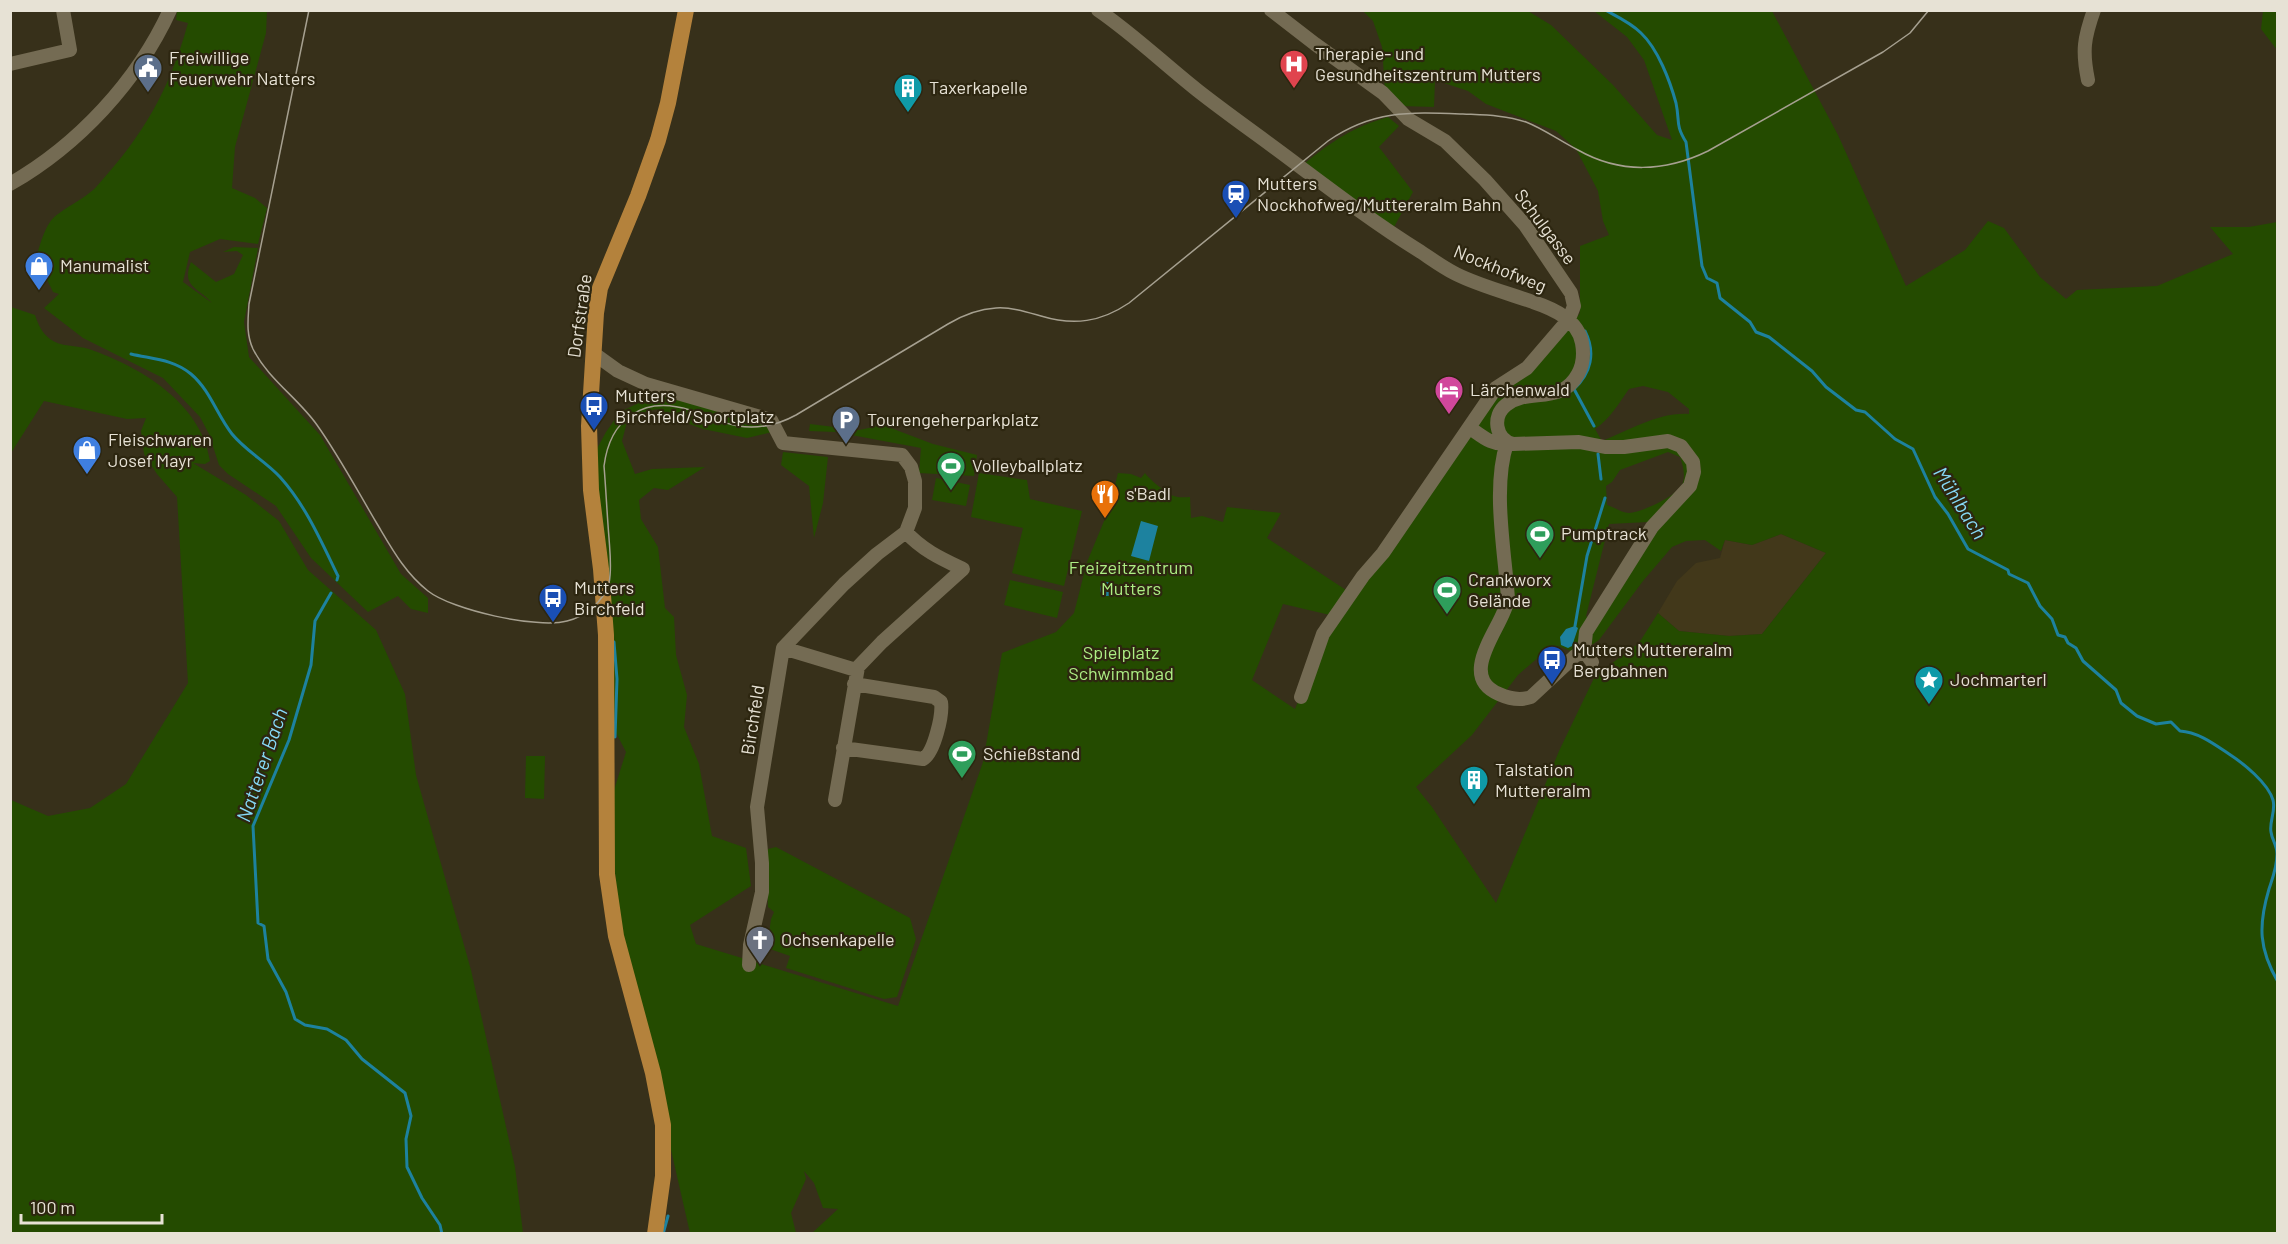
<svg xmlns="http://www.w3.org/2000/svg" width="2288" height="1244" font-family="Barlow,sans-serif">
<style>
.built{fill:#42381a}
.green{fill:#244b00;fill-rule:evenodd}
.water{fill:#1d829f}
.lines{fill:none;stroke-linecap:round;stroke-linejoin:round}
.stream{stroke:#1d829f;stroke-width:3}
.minor{stroke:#746b53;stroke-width:14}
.major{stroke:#b4823c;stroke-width:16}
.tram{stroke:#a6a090;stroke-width:1.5}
.labels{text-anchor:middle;stroke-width:4.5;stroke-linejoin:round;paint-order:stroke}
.poi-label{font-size:18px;fill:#e7e2d5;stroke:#2d2610;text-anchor:start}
.street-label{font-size:18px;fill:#e7e2d5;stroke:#2d2610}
.park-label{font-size:18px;fill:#adee84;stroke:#2d2610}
.water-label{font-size:20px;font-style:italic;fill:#86d9f6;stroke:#2d2610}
</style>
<rect width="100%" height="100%" fill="#37301a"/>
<path class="built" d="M1781 534 1826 553 1762 634 1729 636 1679 631 1658 613 1677 581 1696 563 1720 558 1725 540 1752 545Z"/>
<path class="green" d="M177 11H267L266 33 235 147 232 188 255 198 267 208 258 244 220 239 190 252 183 282 212 303C198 287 181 287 191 262L216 282 234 274 243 255 237 251 223 252 234 247 258 248 244 322 249 357 320 435 401 574 428 598V613L411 609 398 596 368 612 311 558 276 506 228 474 219 465 209 434 200 417 163 378 83 338 44 308 59 294 53 292 36 257C40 246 43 232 50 222 58 210 86 199 97 186 144 134 169 91 188 23L176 20Z
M1363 11H1528L1551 25 1613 85 1657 135 1672 140 1644 60 1627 37 1594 11H1772L1838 135 1906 286 1965 250 1988 221 2004 228 2040 277 2066 299 2077 290 2157 286 2233 254 2210 227H2249L2277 222V1233L811 1234 838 1209 823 1208 814 1183 804 1171 806 1179 791 1213 796 1233H690L626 953 617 895 609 806 626 752 612 725 594 454 606 432 620 412 661 392 763 420 772 432 747 438 703 429 673 418 657 409 639 414 627 422 622 441 635 474 652 469 705 467 668 490 654 488 639 500 641 519 658 547 665 608 674 617 676 655 687 695 684 727 699 764 712 836 746 848 751 886 690 925 696 944 898 1006 983 762 1002 653 1056 632 1074 613 1087 562 1109 509 1118 473 1131 474 1141 478 1145 473C1149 479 1167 494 1174 496 1178 498 1185 497 1190 497L1191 518 1202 516 1223 522 1227 507 1281 513 1267 538 1346 590 1330 615 1283 604 1252 680 1295 709 1326 634 1499 394 1569 328 1580 313V246L1609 235 1603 221 1598 191 1576 149 1556 131 1486 104 1468 91 1435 80 1434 107 1401 106 1385 90 1382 47 1373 21ZM1643 386 1668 392 1689 409V414C1659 412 1630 430 1602 441L1595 429C1610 419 1619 403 1629 389ZM1668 452 1680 457C1683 466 1686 476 1682 485 1675 497 1642 512 1629 513 1622 513 1614 507 1607 505L1606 486 1612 482 1620 470ZM1648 522 1588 618 1586 616 1609 524ZM1781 534 1826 553 1762 634 1729 636 1679 631 1658 613 1639 643 1595 676 1559 751 1496 903 1432 807 1416 787 1472 735 1518 675 1547 650 1558 646 1571 651 1593 644 1599 640 1643 581 1672 547 1686 541 1705 540 1721 551 1725 540 1752 545Z
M2263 11H2277V50L2261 29Z
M1388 117 1399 126 1379 147 1413 192 1393 229 1304 164C1332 141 1353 127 1388 117Z
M11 307 35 315C38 324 42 333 50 339 60 347 77 345 89 349 140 367 201 402 210 461L205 464 193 463 246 495 279 521 308 570 376 630 405 694 416 775 471 970 515 1167 523 1233H11V800L48 816 90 808 126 784 188 683 177 497 157 474 144 454 141 431 146 418 127 419 44 401 11 453Z
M810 424 859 430 883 425 933 444 977 455 974 476 919 473 921 448 835 432 809 431Z
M783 452 828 457 823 503 814 538 809 486 781 465Z
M979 473 1027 480 1030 499 1082 511 1064 586 1012 573 1023 528 971 517Z
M936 478 970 485 966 506 932 500Z
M1010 580 1063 592 1057 618 1004 605Z
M526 756H545L544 799 525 798Z
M776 847 910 918 916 939 897 997 884 999 786 968 790 956 767 948 771 919 774 912 768 907 766 856 768 849Z"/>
<path class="water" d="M1141 521 1158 526 1149 561 1131 556Z
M1100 589a7 7 0 1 1 14 0a7 7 0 1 1-14 0Z
M1575 626 1578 628 1572 646 1568 648 1561 645 1560 637 1566 629Z"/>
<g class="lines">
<path class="stream" d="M1605 10C1618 17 1631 23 1641 33 1658 49 1670 81 1676 103 1680 122 1675 124 1686 142L1702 266 1707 278 1717 283 1720 298 1750 322 1756 332 1769 337 1812 371 1826 387 1856 410 1865 412 1895 439 1913 449 1935 497 1948 514 1968 549 2008 570 2009 574 2028 583 2040 606 2052 619 2058 635 2065 637 2068 643 2076 648 2083 661 2116 690 2121 703 2137 716 2156 724 2171 722 2180 731C2198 732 2214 744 2229 754 2243 763 2268 783 2273 800 2276 811 2269 822 2271 832 2272 840 2277 845 2277 854 2277 867 2273 877 2269 889 2258 926 2259 949 2278 982
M1585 331C1596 353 1591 373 1574 389L1594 426
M131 354C152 359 173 359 191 374 210 390 217 415 232 434 246 451 265 461 280 477 306 506 321 541 338 576L337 580
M1598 454 1601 479
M331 593 315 621 311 665 289 740 253 826 258 923 264 926 268 959 286 992 295 1019 305 1025 327 1029 346 1040 362 1059 405 1093 411 1116 406 1139 407 1167 422 1198 440 1225 442 1234
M1575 626 1587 556 1605 498
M614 642 617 679 615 737
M663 1234 668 1216"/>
<path class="minor" d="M1098 10C1133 34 1163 63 1197 90 1230 116 1265 140 1299 166 1339 196 1379 226 1421 252 1433 260 1444 268 1456 274 1480 286 1508 293 1533 302 1554 309 1578 320 1582 343 1584 354 1583 365 1578 374 1561 406 1528 387 1506 405 1492 416 1495 439 1513 444L1579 442 1605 447H1624L1668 441 1681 446 1693 462 1694 472 1690 486 1652 527 1586 632 1584 651 1592 662
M1271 10 1315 44 1383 93 1408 119 1445 141 1485 180 1525 225 1571 293 1574 306 1569 319 1527 368 1496 388 1383 553 1363 576 1323 634 1301 697
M10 64 70 50 63 10
M2088 80C2082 51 2084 38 2094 10
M10 184C78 145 137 82 170 10
M593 353 618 371 646 384 771 420 783 443 902 455 911 467 915 481V508L906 532 877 554 844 584 783 648 757 807 762 863V892L750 945 749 965
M1470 428C1482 436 1492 446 1507 443
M1507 443C1492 488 1505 552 1508 599 1504 626 1455 675 1499 694 1510 699 1520 701 1531 697L1575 656 1584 651
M783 648 856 670
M843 748 923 759C934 753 943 715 941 702L934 697 854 684
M835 800 858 667 882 642 963 569C942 559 922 550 906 532"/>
<path class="major" d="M655 1234 663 1176V1125L653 1073 616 936 607 874 606 635 601 569 591 490 589 426 596 313 600 288 638 196 658 140 668 103 686 10"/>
<path class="tram" d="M309 10 249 304C248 320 246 334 253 349 268 379 298 398 317 425 339 456 357 490 376 522 391 547 404 572 428 591 452 610 537 629 567 621 585 617 604 601 609 583 612 569 610 553 609 538 607 514 606 490 604 466 610 419 643 395 690 410 706 415 721 423 738 426 758 429 778 425 796 415L948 324C963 315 978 309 996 308 1012 307 1027 312 1041 316 1074 326 1101 322 1129 303L1328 141C1373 110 1410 112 1463 114 1484 115 1505 115 1526 122 1544 129 1560 141 1578 150 1620 174 1665 172 1708 151L1883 52 1910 33 1929 10"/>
</g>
<defs>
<g id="hospital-pin" transform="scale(1.5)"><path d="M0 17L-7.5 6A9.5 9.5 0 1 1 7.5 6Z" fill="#e0444e" stroke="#2d2610"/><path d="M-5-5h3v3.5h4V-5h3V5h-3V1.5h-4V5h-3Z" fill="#fff"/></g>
<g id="civic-pin" transform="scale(1.5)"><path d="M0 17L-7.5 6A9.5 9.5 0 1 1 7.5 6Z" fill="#5c6f8a" stroke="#2d2610"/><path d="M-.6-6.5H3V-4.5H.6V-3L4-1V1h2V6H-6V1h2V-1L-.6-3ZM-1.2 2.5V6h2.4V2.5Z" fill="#fff"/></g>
<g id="building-pin" transform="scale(1.5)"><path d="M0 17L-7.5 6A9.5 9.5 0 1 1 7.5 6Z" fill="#0f9aa8" stroke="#2d2610"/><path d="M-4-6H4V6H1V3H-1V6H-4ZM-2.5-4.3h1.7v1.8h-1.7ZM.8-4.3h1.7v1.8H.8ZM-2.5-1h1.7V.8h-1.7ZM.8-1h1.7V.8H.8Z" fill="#fff"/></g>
<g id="station-pin" transform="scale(1.5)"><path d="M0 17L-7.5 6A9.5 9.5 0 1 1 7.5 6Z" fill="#1a4fb4" stroke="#2d2610"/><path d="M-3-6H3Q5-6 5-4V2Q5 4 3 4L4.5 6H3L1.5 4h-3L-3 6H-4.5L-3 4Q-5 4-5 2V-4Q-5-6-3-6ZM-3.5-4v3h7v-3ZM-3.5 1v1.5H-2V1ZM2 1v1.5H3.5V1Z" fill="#fff"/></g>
<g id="shop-pin" transform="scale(1.5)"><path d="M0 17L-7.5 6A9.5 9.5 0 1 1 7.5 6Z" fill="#3f7fe0" stroke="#2d2610"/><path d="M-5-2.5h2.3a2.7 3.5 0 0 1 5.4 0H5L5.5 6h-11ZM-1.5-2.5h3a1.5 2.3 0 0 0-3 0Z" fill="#fff"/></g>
<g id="hotel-pin" transform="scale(1.5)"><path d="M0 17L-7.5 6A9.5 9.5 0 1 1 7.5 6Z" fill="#d1479c" stroke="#2d2610"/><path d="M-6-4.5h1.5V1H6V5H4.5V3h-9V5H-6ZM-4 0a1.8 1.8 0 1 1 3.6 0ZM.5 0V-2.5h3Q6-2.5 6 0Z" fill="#fff"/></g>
<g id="bus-pin" transform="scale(1.5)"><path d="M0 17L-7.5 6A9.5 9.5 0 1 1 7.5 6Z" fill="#1a4fb4" stroke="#2d2610"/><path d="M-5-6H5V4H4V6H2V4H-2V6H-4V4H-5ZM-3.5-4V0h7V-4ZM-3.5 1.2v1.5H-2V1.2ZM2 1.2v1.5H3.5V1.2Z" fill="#fff"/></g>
<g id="parking-pin" transform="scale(1.5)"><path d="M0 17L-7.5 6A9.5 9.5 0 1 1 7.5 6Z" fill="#5c6f8a" stroke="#2d2610"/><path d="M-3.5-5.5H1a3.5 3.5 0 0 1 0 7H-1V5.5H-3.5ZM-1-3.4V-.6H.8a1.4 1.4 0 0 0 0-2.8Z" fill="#fff"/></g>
<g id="stadium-pin" transform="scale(1.5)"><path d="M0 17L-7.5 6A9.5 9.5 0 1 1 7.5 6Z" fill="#2e9e5b" stroke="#2d2610"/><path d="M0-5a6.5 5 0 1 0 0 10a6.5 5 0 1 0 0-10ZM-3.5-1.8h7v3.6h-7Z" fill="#fff"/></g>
<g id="restaurant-pin" transform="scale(1.5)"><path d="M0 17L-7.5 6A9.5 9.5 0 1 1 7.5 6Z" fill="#e8710a" stroke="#2d2610"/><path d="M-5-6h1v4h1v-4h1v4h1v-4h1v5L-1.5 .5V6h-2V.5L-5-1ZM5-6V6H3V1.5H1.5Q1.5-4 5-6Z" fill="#fff"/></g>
<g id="sight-pin" transform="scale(1.5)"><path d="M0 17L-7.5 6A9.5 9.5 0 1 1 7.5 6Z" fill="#0f9aa8" stroke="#2d2610"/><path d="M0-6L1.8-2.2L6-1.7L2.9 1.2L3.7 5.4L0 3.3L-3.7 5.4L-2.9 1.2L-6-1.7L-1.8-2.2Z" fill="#fff"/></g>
<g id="church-pin" transform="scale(1.5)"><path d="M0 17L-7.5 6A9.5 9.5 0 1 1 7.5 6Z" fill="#6b7280" stroke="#2d2610"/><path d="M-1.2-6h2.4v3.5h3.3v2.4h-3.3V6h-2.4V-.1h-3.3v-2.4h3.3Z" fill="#fff"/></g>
</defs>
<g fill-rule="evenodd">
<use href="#hospital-pin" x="1294" y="64"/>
<use href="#civic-pin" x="148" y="68"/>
<use href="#building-pin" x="908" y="88"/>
<use href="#station-pin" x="1236" y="194"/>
<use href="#shop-pin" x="39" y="266"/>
<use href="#hotel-pin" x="1449" y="390"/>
<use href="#bus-pin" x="594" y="406"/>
<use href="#parking-pin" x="846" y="420"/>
<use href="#shop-pin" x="87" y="450"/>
<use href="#stadium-pin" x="951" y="466"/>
<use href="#restaurant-pin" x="1105" y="494"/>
<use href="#stadium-pin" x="1540" y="534"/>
<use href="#stadium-pin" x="1447" y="590"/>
<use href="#bus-pin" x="553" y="598"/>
<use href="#bus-pin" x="1552" y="660"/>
<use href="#sight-pin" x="1929" y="680"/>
<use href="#stadium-pin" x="962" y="754"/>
<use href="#building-pin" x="1474" y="780"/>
<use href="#church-pin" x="760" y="940"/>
</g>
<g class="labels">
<g class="poi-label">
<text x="1315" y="60">Therapie- und<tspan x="1315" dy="21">Gesundheitszentrum Mutters</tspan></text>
<text x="169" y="64">Freiwillige<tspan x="169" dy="21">Feuerwehr Natters</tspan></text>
<text x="929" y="94">Taxerkapelle</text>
<text x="1257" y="190">Mutters<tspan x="1257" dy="21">Nockhofweg/Muttereralm Bahn</tspan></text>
<text x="60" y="272">Manumalist</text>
<text x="1470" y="396">Lärchenwald</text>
<text x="615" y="402">Mutters<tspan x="615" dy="21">Birchfeld/Sportplatz</tspan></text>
<text x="867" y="426">Tourengeherparkplatz</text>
<text x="108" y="446">Fleischwaren<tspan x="108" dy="21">Josef Mayr</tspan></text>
<text x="972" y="472">Volleyballplatz</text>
<text x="1126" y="500">s'Badl</text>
<text x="1561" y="540">Pumptrack</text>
<text x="1468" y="586">Crankworx<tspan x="1468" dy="21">Gelände</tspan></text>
<text x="574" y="594">Mutters<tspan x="574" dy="21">Birchfeld</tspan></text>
<text x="1573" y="656">Mutters Muttereralm<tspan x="1573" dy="21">Bergbahnen</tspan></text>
<text x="1950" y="686">Jochmarterl</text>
<text x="983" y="760">Schießstand</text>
<text x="1495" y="776">Talstation<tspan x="1495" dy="21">Muttereralm</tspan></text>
<text x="781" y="946">Ochsenkapelle</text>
</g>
<g class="street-label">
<text transform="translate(1545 227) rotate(53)" y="6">Schulgasse</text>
<text transform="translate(1500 269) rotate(22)" y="6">Nockhofweg</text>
<text transform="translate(580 316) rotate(-82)" y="6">Dorfstraße</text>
<text transform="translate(753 720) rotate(-81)" y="6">Birchfeld</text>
</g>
<g class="park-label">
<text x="1131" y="574">Freizeitzentrum<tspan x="1131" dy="21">Mutters</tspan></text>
<text x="1121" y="659">Spielplatz<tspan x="1121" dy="21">Schwimmbad</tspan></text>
</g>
<g class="water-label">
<text transform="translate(1960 503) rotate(58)" y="7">Mühlbach</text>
<text transform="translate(262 765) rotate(-71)" y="7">Natterer Bach</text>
</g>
</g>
<rect width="2288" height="1244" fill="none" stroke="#e7e2d5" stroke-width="24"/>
<path d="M21 1214v9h141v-9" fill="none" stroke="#e7e2d5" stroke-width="3"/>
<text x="30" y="1214" font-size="18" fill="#e7e2d5" stroke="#2d2610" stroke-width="4.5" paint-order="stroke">100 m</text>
</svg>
